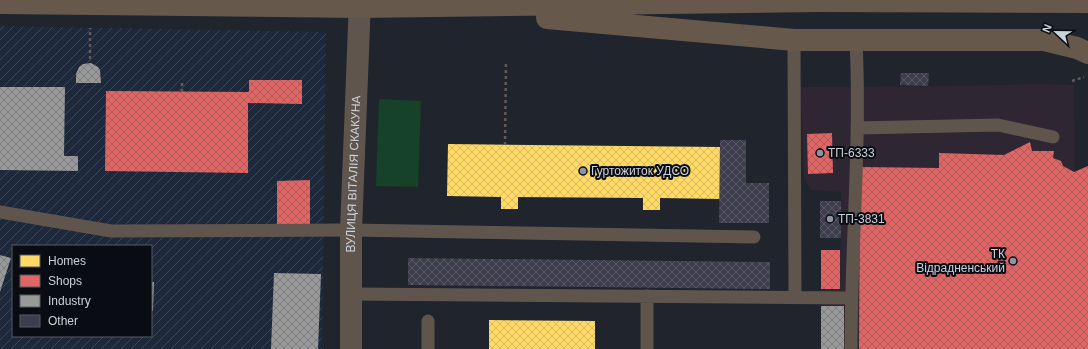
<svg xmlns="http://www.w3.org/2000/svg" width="1088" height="349" font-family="Arial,sans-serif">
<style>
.commercial{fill:#2f2633}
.industrial{fill:url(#industrial-furrows);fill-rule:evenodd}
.pitch{fill:#154229}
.homes{fill:url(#homes-cross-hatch)}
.shops{fill:url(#shops-cross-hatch)}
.industry{fill:url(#industry-cross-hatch)}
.building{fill:url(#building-cross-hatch)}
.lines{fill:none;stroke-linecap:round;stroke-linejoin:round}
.path{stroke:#615b58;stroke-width:2.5;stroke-dasharray:3 3;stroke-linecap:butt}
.service{stroke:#60554d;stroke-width:13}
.minor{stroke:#60554d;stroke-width:22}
.secondary{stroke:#66584b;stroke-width:22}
.poi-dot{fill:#8f949e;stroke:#090d13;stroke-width:1.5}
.labels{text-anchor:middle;stroke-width:4;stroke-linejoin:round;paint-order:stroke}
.poi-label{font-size:12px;fill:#cbd1db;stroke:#090d13;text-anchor:start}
.street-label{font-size:12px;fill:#cbd1db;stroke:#090d13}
</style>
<defs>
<pattern id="industrial-furrows" width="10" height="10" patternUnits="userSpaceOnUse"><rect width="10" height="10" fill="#1d283b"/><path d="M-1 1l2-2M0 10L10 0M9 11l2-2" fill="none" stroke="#3c4657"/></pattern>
<pattern id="homes-cross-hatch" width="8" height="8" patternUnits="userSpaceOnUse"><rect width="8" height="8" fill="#ffd966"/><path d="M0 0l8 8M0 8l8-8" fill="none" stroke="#d8ba5f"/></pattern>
<pattern id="shops-cross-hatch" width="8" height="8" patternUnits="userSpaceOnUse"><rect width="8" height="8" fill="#e06666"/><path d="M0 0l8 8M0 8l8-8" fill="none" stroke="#af5a5b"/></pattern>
<pattern id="industry-cross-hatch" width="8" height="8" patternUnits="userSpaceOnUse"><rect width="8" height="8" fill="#999"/><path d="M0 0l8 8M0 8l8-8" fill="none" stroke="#7d7e7f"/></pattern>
<pattern id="building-cross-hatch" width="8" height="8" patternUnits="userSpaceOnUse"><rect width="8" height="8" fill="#3d3d4d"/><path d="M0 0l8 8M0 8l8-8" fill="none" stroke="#585866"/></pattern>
</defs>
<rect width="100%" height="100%" fill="#20242d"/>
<path class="commercial" d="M1034 84 1074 85 1075 172 1088 166V349H821V250H841V192L811 190 804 177 801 87 960 86Z"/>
<path class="industrial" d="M0 26 326 32 322 349H0ZM13 246H151V336H13Z"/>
<path class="pitch" d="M379 99 421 101 418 187 376 186Z"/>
<path class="homes" d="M448 144 720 147V199L660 198V210H643V198L518 197V209H501V197L447 196Z
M489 320 595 321V349H489Z"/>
<path class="shops" d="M249 80H302V104L248 103V173L105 171 106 91 249 92Z
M832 133 833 173 808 174 807 134Z
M1030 142 1032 151H1054L1053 158 1061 161 1063 166 1074 172 1088 166V349H859L860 167 939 168V153L1004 155Z
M310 180V224H277V181Z
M821 250H840V289H821Z"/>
<path class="industry" d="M91 63 98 67 100 70 101 83H76V74L79 67 83 64Z
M0 87H65L64 156H78V171L0 170Z
M0 255 11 258 0 292Z
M274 273 321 274 318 349H271Z
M151 282H154L153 311H151Z
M821 306H844V349H821Z"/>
<path class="building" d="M901 73H929L928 86 900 85Z
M720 140H746V183H769V223H719Z
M820 201H841V238H820Z
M408 258 770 262V289L408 285Z"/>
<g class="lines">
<path class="path" d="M90 59V28
M1072 81 1084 77
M182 92V80
M505 145 506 62"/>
<path class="service" d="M794 40 795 298
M857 128 998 125 1053 137
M0 212 111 231 351 230 754 237
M351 294 851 298
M428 349V321
M647 349V296
M851 349C851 246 861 143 856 40"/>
<path class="minor" id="s1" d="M351 349V230L360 0"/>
<path class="secondary" d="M0 3 360 7 817 1 1088 2
M547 18 794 40H1044L1077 48 1088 53"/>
</g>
<g class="poi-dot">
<circle cx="820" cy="153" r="4"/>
<circle cx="583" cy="171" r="4"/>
<circle cx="830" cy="219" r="4"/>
<circle cx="1013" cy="261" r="4"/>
</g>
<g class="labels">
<g class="poi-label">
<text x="828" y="157">ТП-6333</text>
<text x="591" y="175">Гуртожиток УДСО</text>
<text x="838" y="223">ТП-3831</text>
<text x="1005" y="258" text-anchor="end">ТК<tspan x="1005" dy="14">Відрадненський</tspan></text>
</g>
<g class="street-label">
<text dy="4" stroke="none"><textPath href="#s1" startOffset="175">ВУЛИЦЯ ВІТАЛІЯ СКАКУНА</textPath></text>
</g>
</g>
<rect x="12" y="245" width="140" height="92" fill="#090d13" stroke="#575b63"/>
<rect x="20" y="255" width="20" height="12" fill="#ffd966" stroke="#575b63"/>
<text x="48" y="265" font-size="12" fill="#cbd1db">Homes</text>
<rect x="20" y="275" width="20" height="12" fill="#e06666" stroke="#575b63"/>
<text x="48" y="285" font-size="12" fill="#cbd1db">Shops</text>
<rect x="20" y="295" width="20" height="12" fill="#999999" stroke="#575b63"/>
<text x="48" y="305" font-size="12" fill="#cbd1db">Industry</text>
<rect x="20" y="315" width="20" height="12" fill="#3d3d4d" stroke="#575b63"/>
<text x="48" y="325" font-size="12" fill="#cbd1db">Other</text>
<g transform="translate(1056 32) rotate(292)" stroke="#090d13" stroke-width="3" paint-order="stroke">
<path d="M0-3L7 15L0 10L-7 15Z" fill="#cbd1db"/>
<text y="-6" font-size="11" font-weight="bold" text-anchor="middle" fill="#cbd1db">N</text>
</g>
</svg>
